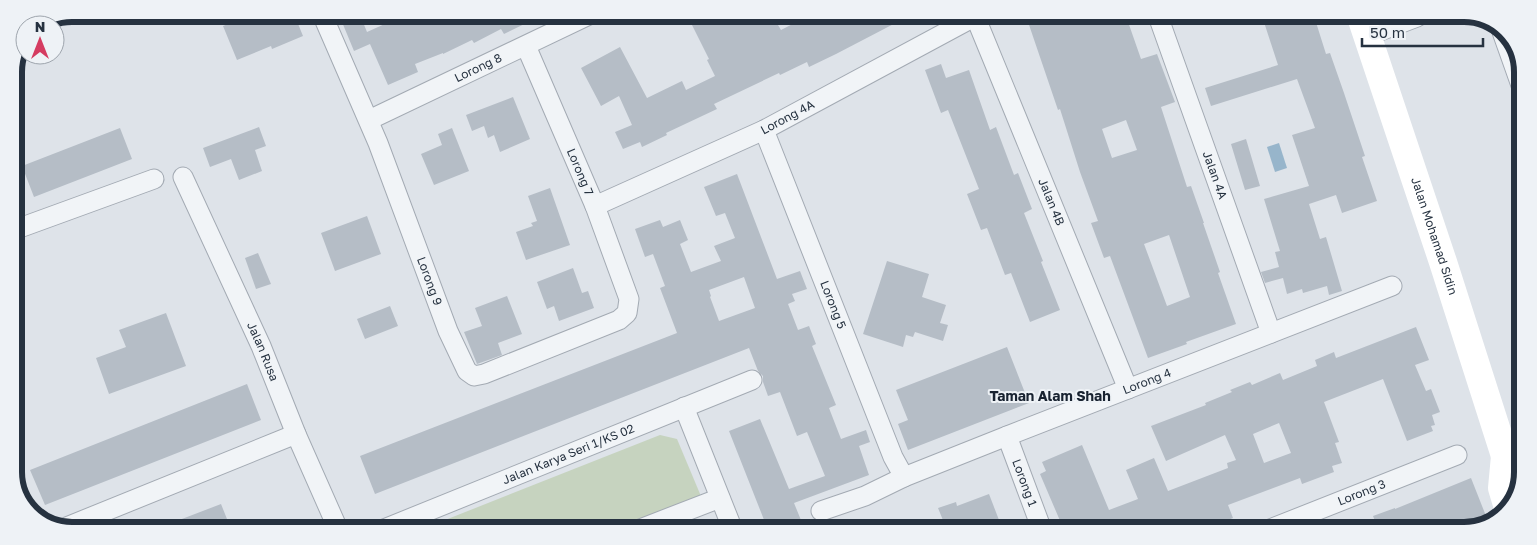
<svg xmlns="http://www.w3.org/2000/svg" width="1537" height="545" font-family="'Golos Text',sans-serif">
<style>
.green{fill:#c6d3bf}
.water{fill:#97b5cb}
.building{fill:#b5bdc6;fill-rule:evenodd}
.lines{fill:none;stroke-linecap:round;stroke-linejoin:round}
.street-casing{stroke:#a3aab3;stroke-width:21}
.street{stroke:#f1f4f7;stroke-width:19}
.secondary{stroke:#fff;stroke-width:28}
.labels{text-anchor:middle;stroke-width:4;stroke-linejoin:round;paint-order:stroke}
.street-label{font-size:12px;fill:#263240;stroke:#eef2f6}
.neighbourhood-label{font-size:14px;font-weight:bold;fill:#192331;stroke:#eef2f6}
.rim{fill:none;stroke:#263240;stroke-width:6}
</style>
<rect width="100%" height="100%" fill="#dee3e9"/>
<path class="green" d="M660 435 677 439 703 501 630 529H433L435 524Z"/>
<path class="water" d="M1279 143 1287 168 1275 172 1267 147Z"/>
<path class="building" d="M253 14H294L303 36 272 49 271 46 237 60 223 26Z
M407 14H414L417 22 431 15H543L504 34 501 29 474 43 472 40 443 54V53L415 64 418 72 388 85 370 44 354 51 342 22 360 15 367 32Z
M687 15H772L781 30 810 15 909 16 836 54 809 67 807 62 780 75 779 73 714 104 717 109 666 133 667 135 642 147 640 142 623 149 615 132 632 125 619 96 601 106 581 68 620 47 647 98 682 81 686 90 715 76 707 60 709 59Z
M1026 16H1126L1141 59 1157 54 1175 102 1161 107 1187 187 1191 186 1204 223H1203L1220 272 1218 273 1236 324 1186 342 1187 344 1148 358 1110 256 1104 258 1091 223 1098 221 1080 172 1060 109 1058 110ZM1126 120 1137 150 1112 158 1102 129ZM1169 235 1190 297 1167 306 1144 244Z
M1262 16H1314L1326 54 1330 53 1344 93 1365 156 1362 157 1377 201 1342 213 1336 195 1309 204 1320 239 1326 237 1342 291 1329 295 1327 286 1303 293 1302 289 1287 294 1283 278 1265 283 1261 272 1279 267 1275 252 1280 251 1264 199 1309 186 1292 135 1315 128 1297 79 1211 106 1205 88 1278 65Z
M941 64 946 78 969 70 990 130 996 127 1014 175 1018 173 1032 209 1024 213 1043 261 1041 262 1060 310 1030 322 1011 273 1005 275 987 228 981 230 967 194 979 189 948 110 941 113 925 70Z
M513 97 530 139 500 152 494 135 488 138 484 126 472 131 466 115Z
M259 127 266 146 255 150 262 171 239 180 231 159 210 167 203 148Z
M120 128 132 159 34 197 22 166Z
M452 128 469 171 434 185 421 154 442 145 438 134Z
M1246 139 1260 186 1245 190 1231 144Z
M737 174 777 279 800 271 807 289 792 294 795 301 788 304 798 330 809 326 816 344 812 346 836 405 829 408 841 439 866 430 870 442 859 446 869 475 794 503 805 530H768L729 431 760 419 789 489 825 476 807 432 797 436 780 392 768 396 763 382V376L758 371 749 348 375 494 360 456 677 333 660 288 665 286 653 254 645 257 635 229 660 220 663 227 680 220 688 240 680 244 691 272 721 261 714 246 735 238 725 213 716 216 704 187ZM744 277 755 308 719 321 710 297 711 296 709 290Z
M550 188 570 245 526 260 516 232 533 226 531 223 537 221 528 196Z
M367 216 381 254 335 271 321 233Z
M258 253 271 284 256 289 245 258Z
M887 261 929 274 922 297 946 305 940 323 948 325 943 341 915 332 913 337 906 335 903 347 863 334Z
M573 268 582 293 588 291 594 308 559 321 554 306 547 309 537 282Z
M507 296 522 334 498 343 502 355 477 364 464 332 482 326 475 308Z
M390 306 398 326 365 339 357 319Z
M166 313 186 366 109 394 96 358 126 347 119 330Z
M1416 327 1429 360 1415 365 1426 391 1431 389 1440 412 1432 415 1435 425 1431 426 1433 431 1407 441 1383 379 1324 402 1339 442 1335 443 1342 463 1332 466 1334 472 1302 484 1300 478 1228 505 1233 518 1200 531 1197 523 1178 531 1064 530 1040 474 1046 471 1042 462 1082 445 1109 510 1138 499 1126 470 1154 458 1168 491 1228 468 1227 463 1236 460 1225 435 1166 461 1151 426 1206 405 1205 403 1232 392 1230 390 1250 382 1252 385 1280 373 1283 380 1317 366 1315 360 1334 352 1336 358ZM1279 423 1291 453 1264 463 1253 434Z
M1007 347 1029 403 908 450 898 424 908 420 896 390Z
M247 384 261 420 45 505 30 470Z
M1471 478 1486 516 1448 531H1379L1373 516 1395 508V509Z
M989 494 999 520 984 525 986 530H947L938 508 956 502 957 506Z
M221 504 231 529 161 528V527Z"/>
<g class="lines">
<g class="street-casing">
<g id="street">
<path id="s1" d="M322 14 378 143 448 331 467 371 474 376 484 374 619 320 627 313 629 299 595 206 526 46"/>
<path id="s2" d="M975 16 1128 389"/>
<path id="s3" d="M1158 16 1271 333"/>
<path d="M1501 29 1523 91"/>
<path d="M1367 36 1417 17"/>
<path id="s4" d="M369 120 589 15"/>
<path id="s5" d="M764 130 893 457 904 477"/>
<path id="s6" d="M183 177 261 346 296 434 338 529"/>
<path id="s7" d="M595 206 764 130 976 16"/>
<path d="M14 230 154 179"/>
<path d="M684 407 733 530"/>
<path id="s8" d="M1007 436 1042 530"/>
<path id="s9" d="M821 511 865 496 904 477 1007 436 1392 286"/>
<path d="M64 528 296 434"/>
<path id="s10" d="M384 529 752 380"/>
<path d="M640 529 720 498"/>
<path id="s11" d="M1265 531 1457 455"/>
</g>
</g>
<use href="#street" class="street"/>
<g class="secondary">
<path id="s12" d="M1361 17 1443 262 1505 456 1520 476"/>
<path d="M1505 456 1502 488 1508 508"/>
</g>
</g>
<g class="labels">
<g class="street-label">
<text dy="4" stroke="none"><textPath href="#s4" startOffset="121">Lorong 8</textPath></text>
<text dy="4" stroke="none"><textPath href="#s7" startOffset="212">Lorong 4A</textPath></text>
<text transform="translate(580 172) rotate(67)" y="4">Lorong 7</text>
<text dy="4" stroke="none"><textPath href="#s3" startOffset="169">Jalan 4A</textPath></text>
<text dy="4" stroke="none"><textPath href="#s2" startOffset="201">Jalan 4B</textPath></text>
<text dy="4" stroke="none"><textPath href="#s12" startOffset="231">Jalan Mohamad Sidin</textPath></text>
<text dy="4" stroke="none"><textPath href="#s1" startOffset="288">Lorong 9</textPath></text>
<text dy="4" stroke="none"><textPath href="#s5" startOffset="188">Lorong 5</textPath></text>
<text dy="4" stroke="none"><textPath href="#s6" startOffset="192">Jalan Rusa</textPath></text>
<text dy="4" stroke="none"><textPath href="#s9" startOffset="351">Lorong 4</textPath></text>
<text dy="4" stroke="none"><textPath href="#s10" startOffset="199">Jalan Karya Seri 1/KS 02</textPath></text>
<text dy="4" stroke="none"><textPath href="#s8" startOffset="50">Lorong 1</textPath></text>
<text dy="4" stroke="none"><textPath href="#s11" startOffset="104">Lorong 3</textPath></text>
</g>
<g class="neighbourhood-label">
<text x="1050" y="401">Taman Alam Shah</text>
</g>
</g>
<path d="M0 0H1537V545H0ZM72 22H1464A50 50 0 0 1 1514 72V472A50 50 0 0 1 1464 522H72A50 50 0 0 1 22 472V72A50 50 0 0 1 72 22Z" fill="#eef2f6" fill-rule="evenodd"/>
<path class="rim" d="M72 22H1464A50 50 0 0 1 1514 72V472A50 50 0 0 1 1464 522H72A50 50 0 0 1 22 472V72A50 50 0 0 1 72 22Z"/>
<g transform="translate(40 40)"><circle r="24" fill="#eef2f6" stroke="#9ea5ad"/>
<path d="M0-4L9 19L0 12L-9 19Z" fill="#d53c61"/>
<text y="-8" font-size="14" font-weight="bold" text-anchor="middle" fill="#263240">N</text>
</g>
<path d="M1362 38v8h121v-8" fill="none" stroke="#263240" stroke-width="2.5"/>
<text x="1370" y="38" font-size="15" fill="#263240" stroke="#eef2f6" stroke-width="4" paint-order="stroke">50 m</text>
</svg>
